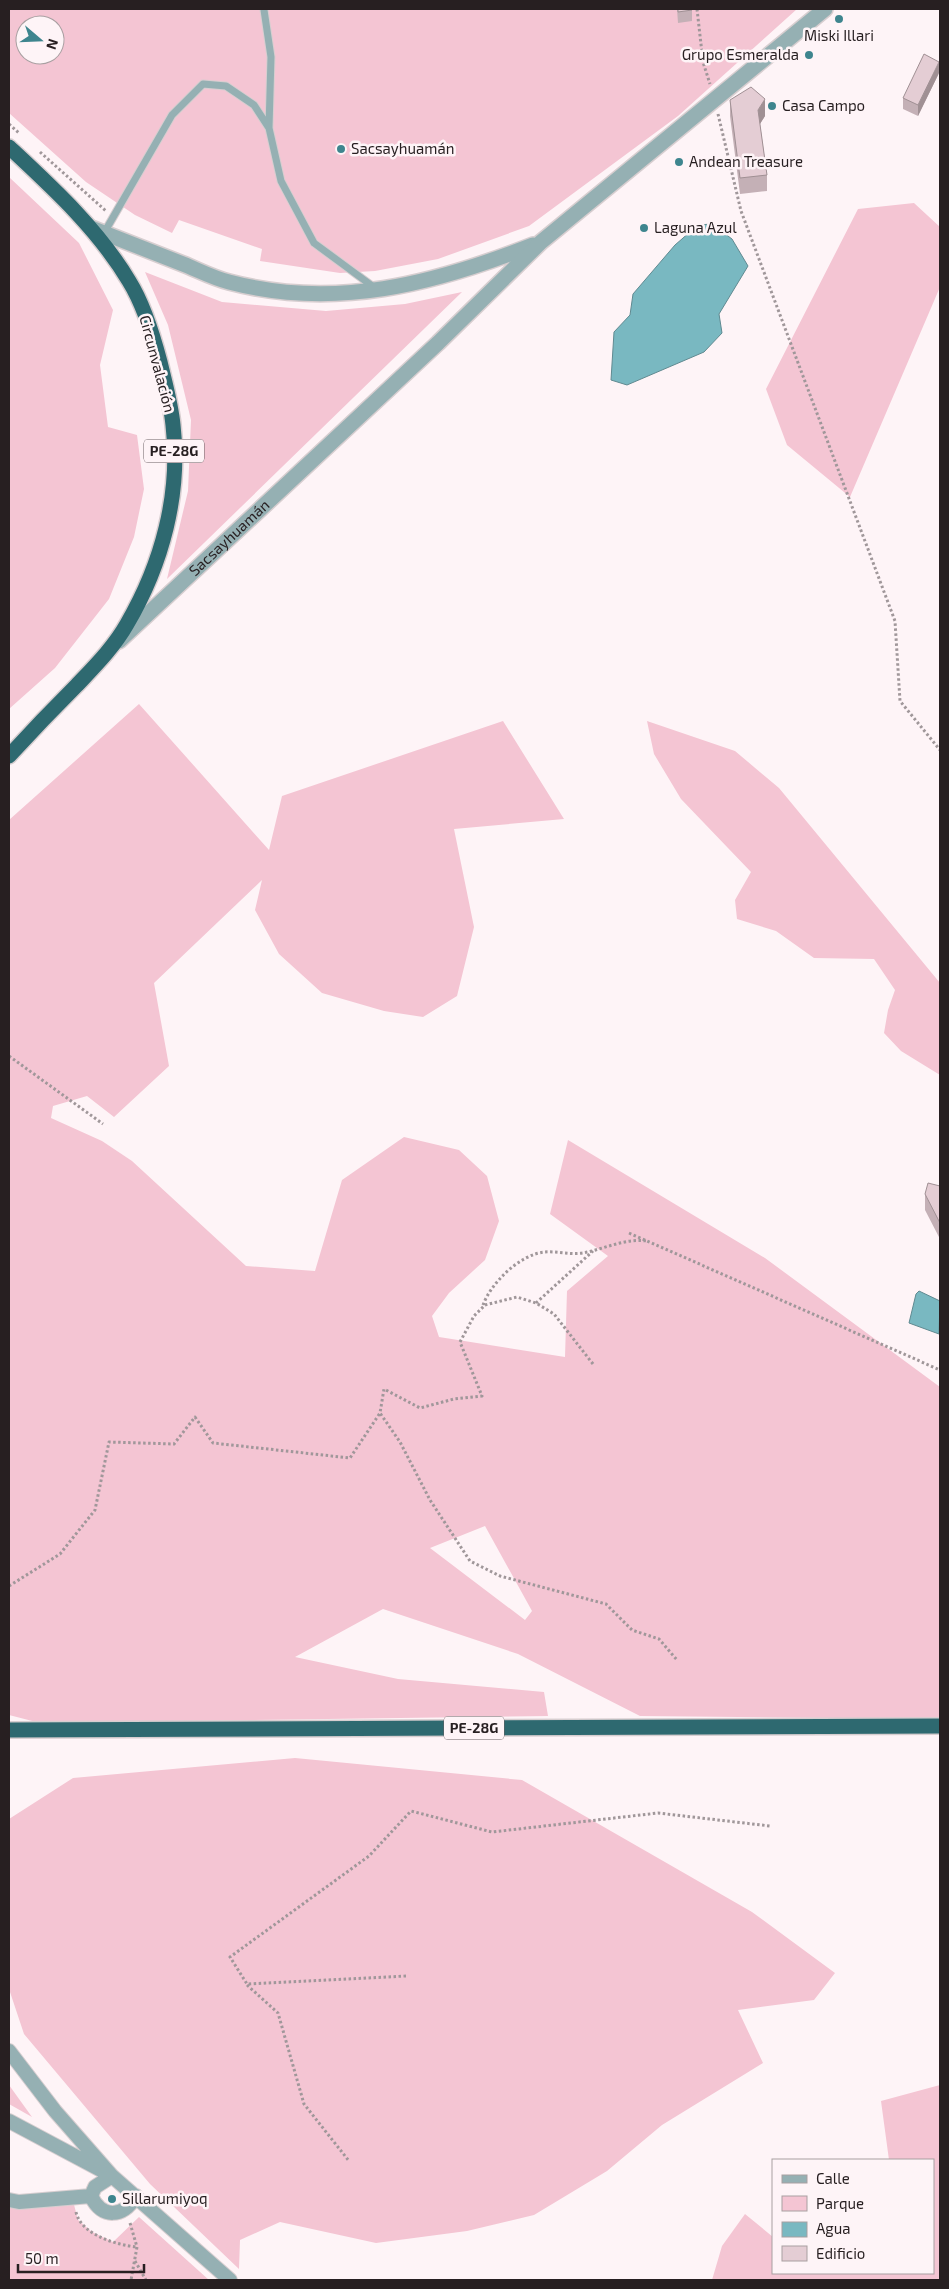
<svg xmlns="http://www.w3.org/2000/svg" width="949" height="2289" font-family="'Exo 2',sans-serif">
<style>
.green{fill:#f4c5d3;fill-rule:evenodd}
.water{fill:#79b8c1;stroke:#608a91}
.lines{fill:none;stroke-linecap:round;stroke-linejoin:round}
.service-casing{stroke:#d7ced0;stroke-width:9}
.minor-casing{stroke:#d7ced0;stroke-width:16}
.tertiary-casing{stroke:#d7ced0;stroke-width:18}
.trunk-casing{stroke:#d7ced0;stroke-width:18}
.path{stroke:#a0979a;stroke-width:3;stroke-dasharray:2.5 2.5;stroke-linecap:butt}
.service{stroke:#95b0b3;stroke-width:7}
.minor{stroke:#95b0b3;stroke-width:14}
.tertiary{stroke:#95b0b3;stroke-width:15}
.trunk{stroke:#2e6970;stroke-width:15}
.wall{fill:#c4b0b6}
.shaded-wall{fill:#a09094}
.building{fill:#e4cdd4;stroke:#a09094}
.poi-dot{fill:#3e858e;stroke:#fef4f7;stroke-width:2}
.labels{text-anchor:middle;stroke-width:5;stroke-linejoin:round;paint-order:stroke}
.shield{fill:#fef4f7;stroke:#685f61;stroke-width:1}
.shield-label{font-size:14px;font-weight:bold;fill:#271f21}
.poi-label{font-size:15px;fill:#271f21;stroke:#fef4f7;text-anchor:start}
.street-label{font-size:15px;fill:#271f21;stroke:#fef4f7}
</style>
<rect width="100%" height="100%" fill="#fef4f7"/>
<path class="green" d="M9 9H797L678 116 529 226 438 259 375 271 340 273 260 261 262 249 179 220 172 233 135 215 86 182 9 113ZM25 25H55V55H25Z
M9 177 79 243 113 310 100 365 108 427 137 435 144 489 134 537 109 599 55 668 9 709Z
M914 203 940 227V287L850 497 787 445 766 389 858 209Z
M145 272 222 302 326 311 405 304 462 292 167 579 188 491 191 420 168 325Z
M139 704 269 850 282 796 503 721 564 819 454 829 474 927 457 996 423 1017 384 1011 322 993 279 954 255 910 262 880 154 983 169 1066 114 1117 87 1096 53 1106 51 1118 102 1141 132 1161 246 1266 315 1271 342 1180 404 1137 459 1150 487 1176 499 1221 485 1260 449 1293 432 1316 439 1337 565 1357 567 1291 608 1256 550 1214 568 1140 765 1258 940 1387V1719L640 1716 518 1654 383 1609 295 1657 398 1679 544 1692 548 1716 40 1723 9 1715V820ZM485 1526 532 1611 525 1620 430 1548Z
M647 721 735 751 779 788 940 983V1075L901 1051 884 1033 888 1010 895 990 874 959 814 958 776 931 737 919 735 900 751 872 681 799 654 754Z
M295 1758 522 1780 752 1912 835 1973 814 2000 738 2010 763 2063 662 2125 607 2171 534 2215 467 2231 376 2243 280 2222 240 2240 239 2269 150 2184 24 2034 9 1989V1819L73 1778Z
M9 2085 32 2117 9 2104Z
M940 2085V2280H712L722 2246 745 2214 773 2237V2273H933V2160H889L881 2101Z
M72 2197 78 2220 92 2232 113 2242 139 2217 209 2280H9V2200Z"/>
<path class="water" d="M712 224 732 239 748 266 719 314 722 333 704 352 627 385 611 380 614 332 630 315 633 294 675 245 698 225Z
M919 1291 940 1301 939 1334 909 1323 916 1294Z"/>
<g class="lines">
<g class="service-casing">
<path id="service" d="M264 10 271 57 269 128 281 181 314 243 375 288
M104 233 172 115 203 84 226 86 254 105 269 128"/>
</g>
<g class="minor-casing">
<path id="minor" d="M9 2051 55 2111 112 2176 230 2280
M9 2121 103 2171
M112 2176 95 2187 91 2196C102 2219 123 2218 136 2196
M9 2200 19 2202 91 2196"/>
</g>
<g class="tertiary-casing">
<g id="tertiary">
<path d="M91 228C121 240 152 252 183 264 198 270 213 278 229 282 335 310 434 284 533 245"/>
<path id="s1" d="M119 641 438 343 541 242 825 9"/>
</g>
</g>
<g class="trunk-casing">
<path id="trunk" d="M9 147C53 188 98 229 129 281 144 305 153 335 160 362 165 383 171 404 173 425 181 494 162 564 127 624 114 647 95 666 77 685 54 708 31 732 9 756
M9 1730 940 1726"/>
</g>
<path class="path" d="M697 9 703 62 710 84
M718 114 741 211 895 621 900 701 940 750
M9 124 20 134
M40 152 106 211
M9 1056 103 1124
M629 1233 940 1370
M536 1303 593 1251
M483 1305C491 1283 520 1254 545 1252 557 1251 570 1255 583 1253 604 1249 625 1238 647 1241
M593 1364 554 1314 536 1303 517 1297 485 1305 474 1316 460 1342 482 1396 454 1399 420 1408 384 1389 380 1413 400 1442 430 1500 470 1561 500 1576 606 1604 632 1630 659 1639 677 1660
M9 1586 60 1554 95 1510 109 1442 174 1444 195 1417 213 1443 350 1458 380 1413
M406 1976 247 1984 230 1957 369 1856 411 1811 492 1832 658 1813 770 1826
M247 1985 278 2013 304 2104 349 2161
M76 2212C81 2235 117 2245 137 2247
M130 2223 137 2247 131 2280
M135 2261 146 2280"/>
<use href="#service" class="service"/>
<use href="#minor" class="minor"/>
<use href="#tertiary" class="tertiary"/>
<use href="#trunk" class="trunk"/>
</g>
<path class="wall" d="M677 9H692V21L678 23Z
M939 73 918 116 903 109V98Z
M730 100 765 116 760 124 767 175V191L740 194 730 116Z
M940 1186V1239L925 1210V1194Z"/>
<path class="shaded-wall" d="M939 62V73L918 116V105Z
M765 99V116L758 127V110Z"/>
<path class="building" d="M678 9H692V10L678 12Z
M924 54 939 62 918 105 903 98Z
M751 87 765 99 758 110 767 175 740 178 730 100Z
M928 1183 940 1186V1223L925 1194Z"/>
<g class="poi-dot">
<circle cx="839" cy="19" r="5"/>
<circle cx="809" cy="55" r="5"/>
<circle cx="772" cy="106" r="5"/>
<circle cx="341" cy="149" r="5"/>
<circle cx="679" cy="162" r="5"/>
<circle cx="644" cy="228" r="5"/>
<circle cx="112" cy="2199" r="5"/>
</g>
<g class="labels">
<g class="shield">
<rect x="144" y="439.5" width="60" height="23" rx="4"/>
<rect x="444" y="1716.5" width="60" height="23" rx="4"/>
</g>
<g class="shield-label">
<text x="174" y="456">PE-28G</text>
<text x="474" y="1733">PE-28G</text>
</g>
<g class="poi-label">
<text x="839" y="41" text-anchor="middle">Miski Illari</text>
<text x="799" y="60" text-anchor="end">Grupo Esmeralda</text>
<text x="782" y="111">Casa Campo</text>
<text x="351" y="154">Sacsayhuamán</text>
<text x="689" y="167">Andean Treasure</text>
<text x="654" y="233">Laguna Azul</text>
<text x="122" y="2204">Sillarumiyoq</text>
</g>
<g class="street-label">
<text transform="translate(157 364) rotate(75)" y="5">Circunvalación</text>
<text dy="5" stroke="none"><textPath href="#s1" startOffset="151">Sacsayhuamán</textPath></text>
</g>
</g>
<rect width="949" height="2289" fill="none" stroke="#271f21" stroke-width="20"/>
<rect x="772" y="2159" width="162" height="115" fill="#fef4f7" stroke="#a89fa1"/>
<rect x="782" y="2175" width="25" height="8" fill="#95b0b3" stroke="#a89fa1"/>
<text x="816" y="2184" font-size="15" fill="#271f21">Calle</text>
<rect x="782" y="2196" width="25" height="15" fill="#f4c5d3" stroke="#a89fa1"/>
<text x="816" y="2209" font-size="15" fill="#271f21">Parque</text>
<rect x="782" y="2222" width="25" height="15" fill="#79b8c1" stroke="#a89fa1"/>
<text x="816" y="2234" font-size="15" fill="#271f21">Agua</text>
<rect x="782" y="2246" width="25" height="15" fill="#e4cdd4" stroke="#a89fa1"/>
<text x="816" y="2259" font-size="15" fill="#271f21">Edificio</text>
<g transform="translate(40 40) rotate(109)"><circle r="24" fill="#fef4f7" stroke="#a89fa1"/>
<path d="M0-4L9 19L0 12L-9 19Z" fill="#3e858e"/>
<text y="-8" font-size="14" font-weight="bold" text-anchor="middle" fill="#271f21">N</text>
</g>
<path d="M18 2264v8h126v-8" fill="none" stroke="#271f21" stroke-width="2.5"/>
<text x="25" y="2264" font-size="15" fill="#271f21" stroke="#fef4f7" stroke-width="4" paint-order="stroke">50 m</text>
</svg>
